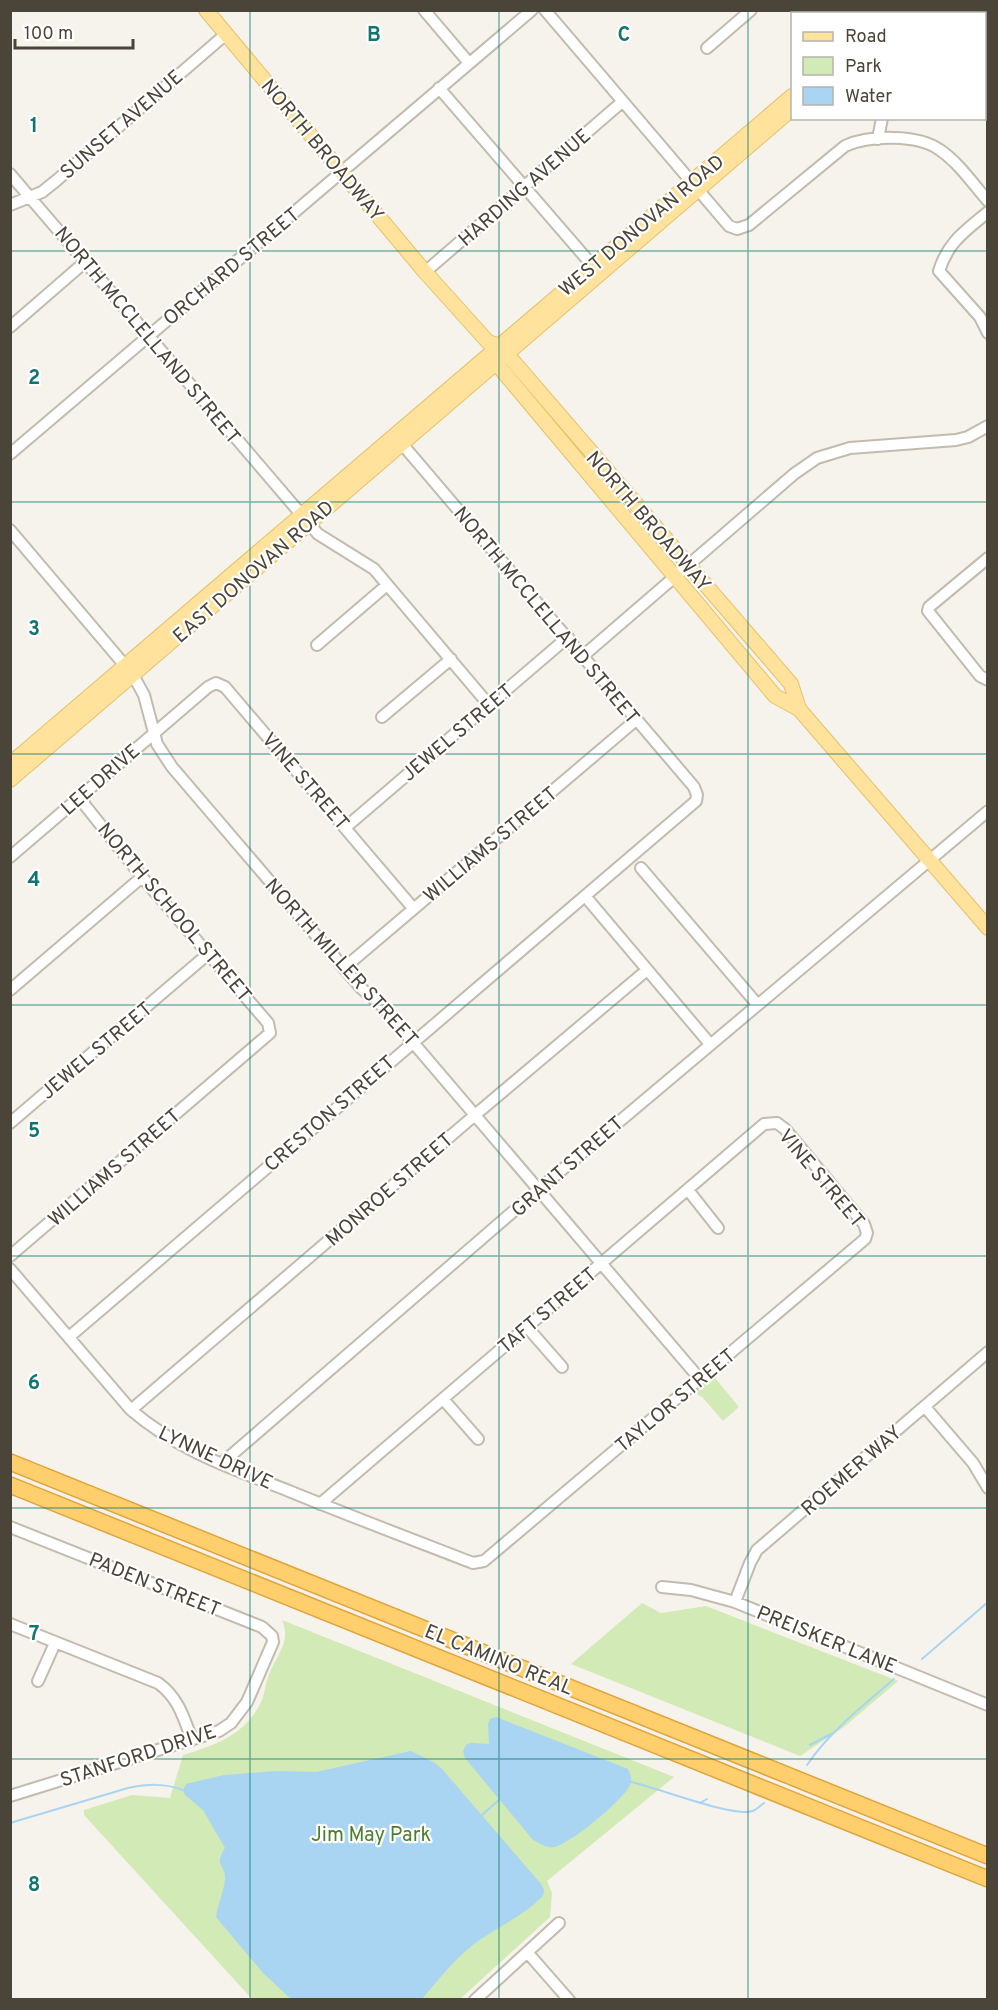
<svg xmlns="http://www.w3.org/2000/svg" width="998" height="2010" font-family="Overpass,sans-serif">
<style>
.green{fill:#d2eab5}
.water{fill:#a9d4f2}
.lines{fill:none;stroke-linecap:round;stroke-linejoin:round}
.stream{stroke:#a9d4f2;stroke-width:2}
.minor-casing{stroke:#c2bbae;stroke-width:14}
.major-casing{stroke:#e6c16a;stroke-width:16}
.highway-casing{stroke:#e0a43c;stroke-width:18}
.minor{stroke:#fff;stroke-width:10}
.major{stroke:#ffe39c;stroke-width:14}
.highway{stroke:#ffcf6e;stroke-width:15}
.grid{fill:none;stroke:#0f766e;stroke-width:1.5;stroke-opacity:0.55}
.labels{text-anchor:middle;stroke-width:4.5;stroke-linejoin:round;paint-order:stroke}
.street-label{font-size:20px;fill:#4b4439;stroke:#fff}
.park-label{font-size:20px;fill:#4a7f2a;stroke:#fff}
.grid-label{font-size:20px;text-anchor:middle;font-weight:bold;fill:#0f766e;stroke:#fff;stroke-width:4.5;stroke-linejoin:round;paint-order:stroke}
</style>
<rect width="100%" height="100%" fill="#f6f3ec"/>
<path class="green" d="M716 1373V1379L739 1407 723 1421 703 1398 694 1392Z
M642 1603 661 1613 706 1606 898 1681 844 1727 800 1756 571 1664Z
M282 1620 674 1777 547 1881 552 1893 550 1917 460 1999H252L84 1815V1810L132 1795 170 1798 183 1755C216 1745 245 1735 261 1702 265 1693 265 1684 269 1675 276 1655 292 1642 282 1620Z"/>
<path class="water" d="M496 1717 628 1769C631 1776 633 1781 629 1787 619 1803 574 1841 555 1847 547 1849 540 1843 533 1840L465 1758 463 1751 466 1745 470 1743 489 1744 488 1724 490 1719Z
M411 1751 435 1763 442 1769 541 1884 544 1890 543 1896C525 1914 502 1925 481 1939 457 1955 440 1978 422 1999H291L263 1973 216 1917C218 1904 224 1891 225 1879 226 1863 213 1868 225 1848L203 1810 185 1795 183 1790 186 1784 224 1775 276 1771 316 1772Z"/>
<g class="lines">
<path class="stream" d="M922 1659 988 1602
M810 1745 831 1734
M807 1765C830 1731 863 1706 894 1679
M631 1782C656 1787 733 1818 753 1811 756 1810 761 1805 764 1803
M700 1803 707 1799
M482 1815 500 1799
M10 1823 128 1788C148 1784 164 1783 183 1790"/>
<g class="minor-casing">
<path id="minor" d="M424 10 469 63
M545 10 729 226 737 229 749 225 845 146C869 135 918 134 940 150 959 163 973 184 988 201
M838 10 840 14
M948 10 950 14
M984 15 988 12
M707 48 751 10
M984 53 988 56
M439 88 598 272
M878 139 882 118
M10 174 318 534 374 569 489 705
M10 205 42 192 57 180 226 34
M988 212C965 231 948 242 939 271L980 317 988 333
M425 272 622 102
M10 327 85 262
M10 454 532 10
M10 530 133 675 144 695 157 744 172 767 361 988 382 1006 699 1378
M988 558 929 607 928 611 980 676 988 680
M317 645 387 585
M583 656 794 474 817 458 850 448 956 440 968 437 988 426
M382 717 451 659
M346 827 568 637
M10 857 208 687 216 683 225 687 413 908
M641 868 757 1004
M585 896 710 1044
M344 968 636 720
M10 990 142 877
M10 1123 208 954
M688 1190 718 1228
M10 1256 270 1033 268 1023 142 877 84 804 83 794
M10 1269 131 1410C179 1451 231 1468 289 1491 350 1516 411 1539 473 1563L484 1561 865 1239 867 1233 864 1224 785 1129 777 1123 764 1124 320 1504
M527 1327 562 1367
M69 1337 696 801 697 795 694 787 397 438
M443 1399 478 1439
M925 1407 973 1463 988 1488
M131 1410 475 1115 647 970
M221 1464 538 1190 988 811
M10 1527 262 1627 272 1636 273 1642 247 1702 231 1723 219 1731 10 1796
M662 1587 691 1590 735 1602 988 1705
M735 1602 750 1563 757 1550 988 1352
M10 1624 158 1683C178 1697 184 1718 192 1740
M38 1681 55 1643
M527 1952 569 2000
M475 2000 559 1923"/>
</g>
<g class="major-casing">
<path id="major" d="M206 10 425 272 488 342 500 346 791 684 799 709
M889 14 893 10
M904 14 907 10
M490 356 775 696 799 709 988 928
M10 764 792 96
M10 780 792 109"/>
</g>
<g class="highway-casing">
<path id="highway" d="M10 1462 988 1856
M10 1485 988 1879"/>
</g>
<use href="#minor" class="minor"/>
<use href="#major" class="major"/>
<use href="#highway" class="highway"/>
</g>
<path class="grid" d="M250 10V2000M499 10V2000M748 10V2000M10 251H988M10 502H988M10 754H988M10 1005H988M10 1256H988M10 1508H988M10 1759H988"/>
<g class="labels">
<g class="street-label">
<text transform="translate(121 124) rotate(-41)" y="7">SUNSET AVENUE</text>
<text transform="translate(323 150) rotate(50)" y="7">NORTH BROADWAY</text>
<text transform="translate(524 187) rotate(-41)" y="7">HARDING AVENUE</text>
<text transform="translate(641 225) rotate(-40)" y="7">WEST DONOVAN ROAD</text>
<text transform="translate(231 266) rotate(-40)" y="7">ORCHARD STREET</text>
<text transform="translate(148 335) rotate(50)" y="7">NORTH MCCLELLAND STREET</text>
<text transform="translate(649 521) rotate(49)" y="7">NORTH BROADWAY</text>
<text transform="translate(253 571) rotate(-41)" y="7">EAST DONOVAN ROAD</text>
<text transform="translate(547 615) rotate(50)" y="7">NORTH MCCLELLAND STREET</text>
<text transform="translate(457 732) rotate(-40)" y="7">JEWEL STREET</text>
<text transform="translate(100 779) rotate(-41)" y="7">LEE DRIVE</text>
<text transform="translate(306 781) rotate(49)" y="7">VINE STREET</text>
<text transform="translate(490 844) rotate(-40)" y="7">WILLIAMS STREET</text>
<text transform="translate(175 912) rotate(50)" y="7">NORTH SCHOOL STREET</text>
<text transform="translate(342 962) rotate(48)" y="7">NORTH MILLER STREET</text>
<text transform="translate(96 1050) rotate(-40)" y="7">JEWEL STREET</text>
<text transform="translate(329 1113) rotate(-41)" y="7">CRESTON STREET</text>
<text transform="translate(567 1166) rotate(-41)" y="7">GRANT STREET</text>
<text transform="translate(114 1167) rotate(-41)" y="7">WILLIAMS STREET</text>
<text transform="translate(822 1178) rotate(50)" y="7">VINE STREET</text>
<text transform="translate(389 1189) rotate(-41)" y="7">MONROE STREET</text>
<text transform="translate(547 1310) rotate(-40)" y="7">TAFT STREET</text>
<text transform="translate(675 1400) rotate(-40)" y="7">TAYLOR STREET</text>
<text transform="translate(216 1457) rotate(25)" y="7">LYNNE DRIVE</text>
<text transform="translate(851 1470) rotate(-41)" y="7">ROEMER WAY</text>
<text transform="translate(155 1584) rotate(22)" y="7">PADEN STREET</text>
<text transform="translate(827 1639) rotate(22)" y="7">PREISKER LANE</text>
<text transform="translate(499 1659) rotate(22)" y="7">EL CAMINO REAL</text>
<text transform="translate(138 1755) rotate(-18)" y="7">STANFORD DRIVE</text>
</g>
<g class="park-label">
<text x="371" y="1841">Jim May Park</text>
</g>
</g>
<g class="grid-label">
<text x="374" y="41">B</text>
<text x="624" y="41">C</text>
<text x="34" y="132">1</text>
<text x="34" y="384">2</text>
<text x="34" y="635">3</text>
<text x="34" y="886">4</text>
<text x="34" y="1137">5</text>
<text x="34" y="1389">6</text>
<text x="34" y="1640">7</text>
<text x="34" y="1891">8</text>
</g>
<rect width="998" height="2010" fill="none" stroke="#4b4439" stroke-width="24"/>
<rect x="791" y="12" width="195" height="108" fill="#ffffff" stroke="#b7b4b0" stroke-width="1.5"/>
<rect x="803" y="32" width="30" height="9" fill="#ffe39c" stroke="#b7b4b0" stroke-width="1.5"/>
<text x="845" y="42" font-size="18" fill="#4b4439">Road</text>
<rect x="803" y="57" width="30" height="18" fill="#d2eab5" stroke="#b7b4b0" stroke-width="1.5"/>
<text x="845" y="72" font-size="18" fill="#4b4439">Park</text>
<rect x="803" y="87" width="30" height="18" fill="#a9d4f2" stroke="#b7b4b0" stroke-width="1.5"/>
<text x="845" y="102" font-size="18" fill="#4b4439">Water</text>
<path d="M15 39v9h118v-9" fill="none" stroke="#4b4439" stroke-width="3"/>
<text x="24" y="39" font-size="18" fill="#4b4439" stroke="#ffffff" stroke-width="4.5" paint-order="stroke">100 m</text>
</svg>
